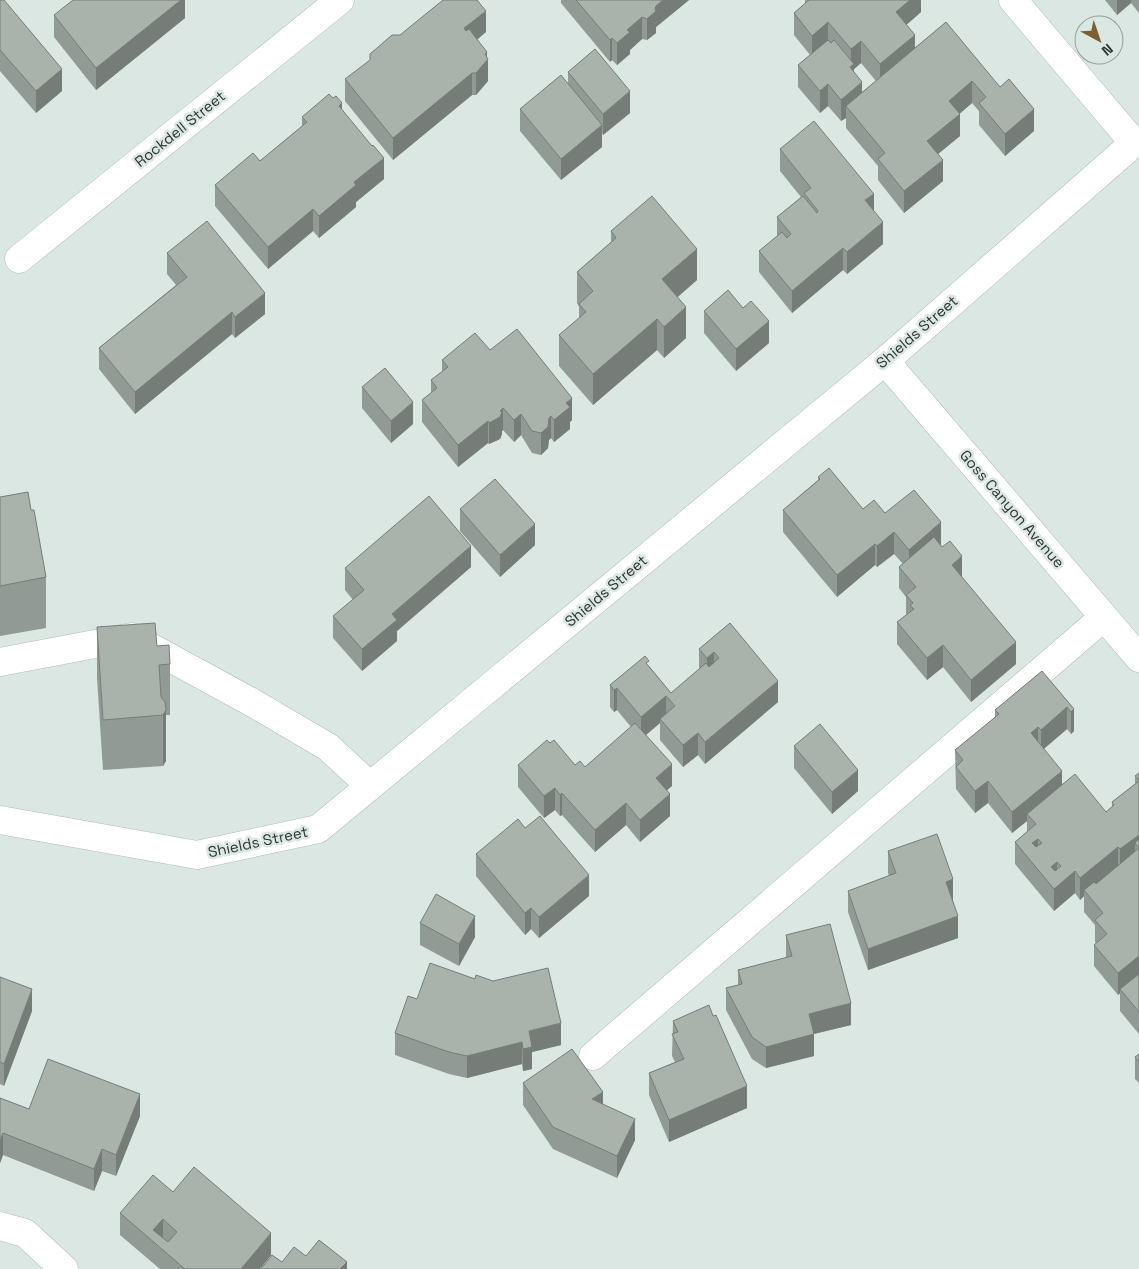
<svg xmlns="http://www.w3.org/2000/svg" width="1139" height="1269" font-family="'Space Grotesk',sans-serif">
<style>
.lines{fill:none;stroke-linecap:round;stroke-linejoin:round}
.minor-casing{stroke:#afbbb7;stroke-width:29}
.minor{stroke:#fff;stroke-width:28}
.wall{fill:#919a94;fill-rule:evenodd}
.shaded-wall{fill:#767d78}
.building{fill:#a9b3ac;stroke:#767d78;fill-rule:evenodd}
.labels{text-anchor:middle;stroke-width:5;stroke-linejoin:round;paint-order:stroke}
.street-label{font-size:15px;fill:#313634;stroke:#dae7e2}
</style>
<rect width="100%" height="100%" fill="#dae7e2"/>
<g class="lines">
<g class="minor-casing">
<path id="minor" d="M1013 0 1134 143
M19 259 340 0
M885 361 1139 658
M0 662 132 637 253 703 328 747 370 786
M0 820 197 855 318 829 885 361 1134 143 1139 142
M593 1056 1104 617
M0 1226 25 1233 64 1269"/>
</g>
<use href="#minor" class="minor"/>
</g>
<path class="wall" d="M0 0 62 91 36 113 0 71Z
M185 0V18L96 90 54 37V15Z
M561 0H689L656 27V33L647 40 642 39 630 50V54L617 65 612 60 610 62 561 3Z
M805 0H921V12L906 25 915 48 946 22 1034 131 1005 156 979 125V111L972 103 959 114 960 136 938 154 943 181 904 213 878 180V166L846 128V118L841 121 828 106 820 113 798 87V65L810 55 794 35V13L805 4ZM861 63 876 81 862 92 854 72V69Z
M1105 0H1139V13L1131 3 1117 15Z
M486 32 477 40 487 57 488 81 476 95H472L393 160 345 101V79Z
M568 72 630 113 603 135 602 133V147L561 180 520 131V109L568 84Z
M342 110 384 179 356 202V207L319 238 313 231 268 269 215 206V185L260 161 302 126V117Z
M780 149 874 211 883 244 847 274 843 270 792 313 759 272V251L777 236V217L801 197 780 171Z
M611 231 697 280 678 297 686 338 664 358 657 350 593 405 559 366V335L579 318V307L577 303V272L611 242Z
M167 253 265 314 235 338 232 334 135 414 99 369V348L176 285 167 274Z
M704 311 769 343 736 371 704 333Z
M490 350 572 420 570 422V429L554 442 551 438 549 440 548 448 541 455 532 453 521 435 514 442 503 430 502 431V434L500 439 489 444 488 443 458 467 422 422V400L431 393V380L442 372V360Z
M362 387 413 424 391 443 362 408Z
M818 477 863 509 885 513 941 544V545L962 577 1016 664 971 702 943 667 927 680 897 644V622L906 615V597L899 588V567L903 564 894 554 877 567 875 565 837 597 783 532V510L818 480Z
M0 497 31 510 46 577V628L0 636Z
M460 509 535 545 500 577 460 531Z
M471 567 397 631V641L362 671 333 638V616L353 600 345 590V568Z
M730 623 778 702 705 764 698 755 683 767 660 740V723L646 735 672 786 666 790 670 816 640 842 626 825 595 852 562 815 560 816 555 810 544 818 518 787V765L550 743 575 765 585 767 631 727 617 710 614 712 610 707V685L649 666 671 693 699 669V649Z
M97 627 157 646 170 664V715H166V761L163 766 103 770 97 678Z
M1042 671 1074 709V731L1071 734 1067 729 1044 749 1062 785 1106 812 1112 807V802L1135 784V776L1139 773V1034L1120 1011V993L1118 995 1094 966V945L1096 943 1095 942V925L1084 912V896L1080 900 1075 893 1054 911 1015 864V842L1027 832V821L1012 833 988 803 975 813 956 789 955 750 995 718V710Z
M794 746 858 791 832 814 794 768Z
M525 828 589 896 539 938 531 929 525 935 476 876V854Z
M888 851 953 901 958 938 868 970 848 912V891L889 876 888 873Z
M420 923 475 937 459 966 420 945Z
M786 935 851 1025 814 1034V1056L766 1068 752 1059 726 1010V988L738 985V970L786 958Z
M0 977 32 1011 4 1086 0 1084Z
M673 1021 747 1108 669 1142 649 1095V1073L675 1062 672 1056Z
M395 1033 561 1045 532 1052V1069L523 1071 522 1064 467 1078 449 1074 395 1055Z
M1139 1054V1083L1135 1079V1057Z
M523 1083 603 1104 635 1140 617 1178 553 1149 523 1105Z
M0 1098 29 1109 140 1116 116 1176 102 1171 94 1191 3 1155 0 1163Z
M173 1192 271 1255 260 1269H160L120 1235V1213Z"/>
<path class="shaded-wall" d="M181 0H185V18L96 90V68Z
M663 0H689L656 27V33L647 40V19L656 6Z
M910 0H921V12L896 34V12Z
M1117 0H1131V3L1117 15Z
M486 11V32L464 50V28Z
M642 17V39L630 50V54L617 65V43L627 30Z
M828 22V43L812 57V36Z
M915 35V57L880 86V64Z
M612 38V60L610 62V40Z
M861 41V63L854 69V86L850 67 851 66V49Z
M487 52V61L488 59V81L476 95V73L485 54Z
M62 69V91L36 113V91Z
M472 73V95L393 160V138Z
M972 81V103L949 123V101Z
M862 82V104L846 106V118L841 121V100Z
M828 84V106L820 113V91Z
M630 91V113L603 135V114Z
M342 103V125L339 106Z
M1034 109V131L1005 156V134Z
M960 114V136L927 163V141Z
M602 125V147L561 180V159Z
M384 158V179L356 202V207L319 238V216L354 182Z
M943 160V181L904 213V191Z
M874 194V215L865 200Z
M313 209V231L268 269V247Z
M883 222V244L847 274V252Z
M843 248V270L792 313V291Z
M697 249V280L662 310V279Z
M265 293V314L235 338V317Z
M686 307V338L664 358V327Z
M232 312V334L135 414V392Z
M657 319V350L593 405V374Z
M769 321V343L736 371V349Z
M572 398V420L570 422V429L554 442V420L566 403Z
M413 402V424L391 443V421Z
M503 408V430L502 431V434L500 439 489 444V423Z
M521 414V435L514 442V420Z
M551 416V438L549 440 548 448 541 455V433L549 418Z
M488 421V443L458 467V445Z
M941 522V544L909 571V550Z
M535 524V545L500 577V555Z
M894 532V554L877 567V546Z
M875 544V565L837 597V575Z
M471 546V567L397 631V641L362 671V649L392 614Z
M962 556V578L952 565Z
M1016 642V664L971 702V680Z
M943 645V667L927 680V658Z
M714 652V674L707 680V658Z
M778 681V702L705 764V742Z
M617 688V710L614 712V690Z
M666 696V717L660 719V723L641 739V717Z
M1067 707V729L1041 751V730Z
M1074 709V731L1071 734V712Z
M166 710V761L163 766V715Z
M1038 727V749L1031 733Z
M698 733V755L683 767V745Z
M672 764V786L656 800V778Z
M858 770V791L832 814V792Z
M1062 771V793L1027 814V821L1012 833V812Z
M988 781V803L975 813V791Z
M555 788V810L544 818V796Z
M562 793V815L560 816V795Z
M670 794V816L640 842V820Z
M626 803V825L595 852V830Z
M1139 835V848L1135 843V860L1120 871V849Z
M1038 839V860L1032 843Z
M1118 847V869L1087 894 1084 890V896L1080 900V878Z
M1057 862V884L1051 867Z
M1075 871V893L1054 911V889Z
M589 875V896L539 938V917Z
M953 879V901L946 904V882Z
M531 908V929L525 935V913Z
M475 916V937L459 966V944Z
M958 916V938L868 970V949Z
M1139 956V977L1120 989V993L1118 995V973Z
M32 989V1011L4 1086V1064Z
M851 1003V1025L809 1035V1014Z
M561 1023V1045L532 1052V1069L523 1071V1049L529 1031Z
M814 1034V1056L766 1068V1047Z
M522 1042V1064L467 1078V1056Z
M747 1086V1108L669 1142V1120Z
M603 1092V1114L592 1099Z
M140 1094V1116L116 1176V1155Z
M635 1119V1140L617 1178V1156Z
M3 1133V1155L0 1163V1141Z
M102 1149V1171L94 1191V1169Z
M163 1219V1241L153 1230Z
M271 1233V1255L260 1269H241Z
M347 1262V1269H340Z"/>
<path class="building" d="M0 0H4L62 69 36 91 0 50Z
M73 0H181L96 68 54 15Z
M443 0H477L486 11 464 28 466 31 469 29 487 52 485 54 488 59 476 73H472L393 138 345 79 370 60V54L392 35H400Z
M576 0H663L656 6 655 9 656 11 647 19 642 17 627 30 630 32 617 43 612 38 610 40Z
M809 0H910L896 12 915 35 880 64 861 41 851 49 828 22 812 36 794 13Z
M946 22 1000 87 1009 79 1034 109 1005 134 979 103 986 97 972 81 949 101 960 114 927 141 943 160 904 191 878 159 885 153 846 106Z
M828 40 831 43 834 40 854 64 850 67 862 82 841 100 828 84 820 91 798 65Z
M595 49 630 91 603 114 568 72Z
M561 75 602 125 561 159 520 109Z
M329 94 333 98 336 96 342 103 339 106 372 146 373 145 384 158 354 182 356 185 319 216 313 209 268 247 215 185 253 153 260 161 307 122 302 117Z
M814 121 874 194 865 200 883 222 847 252 843 248 792 291 759 251 782 232 787 238 791 234 777 217 803 196 817 213 818 211 804 193 811 188 780 149Z
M652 196 697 249 662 279 686 307 664 327 657 319 593 374 559 335 586 312 579 304 593 291 577 272 616 238 611 231Z
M207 221 265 293 235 317 232 312 135 392 99 348 187 277 167 253Z
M728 290 743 308 751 301 769 321 736 349 704 311Z
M517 329 572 398 566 403 570 407 554 420 551 416 549 418 548 427 541 433 532 431 521 414 514 420 503 408 500 411 502 412 500 417 489 423 488 421 458 445 422 400 437 388 431 380 448 367 442 360 475 333 490 350Z
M385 368 413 402 391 421 362 387Z
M829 468 863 509 874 500 885 513 914 490 941 522 909 550 894 532 877 546 875 544 837 575 783 510 820 479 818 477Z
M495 479 535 524 500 555 460 509Z
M28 492 31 510H34L46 577 0 586V497Z
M429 496 471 546 392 614 397 620 362 649 333 616 364 590 345 568Z
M934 537 942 547 950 541 962 556 952 565 1016 642 971 680 943 645 927 658 897 622 914 609 910 606 913 603 906 595 916 587 899 567Z
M155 623 157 646 169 645 170 664 159 665 161 697 165 702 166 710 163 715 103 720 97 627Z
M730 623 778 681 705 742 698 733 683 745 660 719 675 706 666 696 641 717 617 688 614 690 610 685 645 656 649 661 646 663 671 693 706 663 709 667 719 658 714 652 707 658 699 649Z
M1042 671 1074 709 1071 712 1067 707 1041 730 1038 727 1031 733 1062 771 1012 812 988 781 975 791 956 767 963 760 955 750 999 714 995 710Z
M635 723 672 764 656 778 670 794 640 820 626 803 595 830 562 793 560 795 555 788 544 796 518 765 547 740 550 743 554 740 575 765 580 761 585 767Z
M820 724 858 770 832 792 794 746Z
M1139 773V780L1135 776Z
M1075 774 1106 812 1114 805 1112 802 1139 781V835L1120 849 1118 847 1080 878 1075 871 1054 889 1015 842 1036 824 1027 814ZM1038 839 1042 843 1036 847 1032 843ZM1057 862 1061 866 1055 871 1051 867Z
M540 816 589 875 539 917 531 908 525 913 476 854 518 819 525 828Z
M937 834 953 879 946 882 958 916 868 949 848 891 896 873 888 851Z
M1139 839V848L1135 843Z
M1139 848V956L1118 973 1094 945 1107 934 1095 920 1103 913 1084 890 1094 882 1096 884Z
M436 894 475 916 459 944 420 923Z
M830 924 851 1003 809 1014 814 1034 766 1047 752 1037 726 988 742 984 738 970 792 956 786 935Z
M430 963 475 979 476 975 493 981 548 968 561 1023 529 1031 532 1047 523 1049 522 1042 467 1056 449 1052 395 1033 408 996 417 999Z
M1139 974V1012L1120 989Z
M0 977 32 989 4 1064 0 1062Z
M709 1005 713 1016 716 1015 747 1086 669 1120 649 1073 684 1059 672 1034 678 1032 673 1021Z
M572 1049 603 1092 592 1099 635 1119 617 1156 553 1127 523 1083Z
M1139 1054V1062L1135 1057Z
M48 1059 140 1094 116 1155 102 1149 94 1169 3 1133 0 1141V1098L29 1109Z
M194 1167 271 1233 241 1269H185L120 1213 153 1175 173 1192ZM163 1219 177 1232 168 1242 153 1230Z
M319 1240 347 1262 340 1269H261L272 1255 282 1262 294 1247 306 1256Z"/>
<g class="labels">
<g class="street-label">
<text transform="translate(180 129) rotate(-39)" y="5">Rockdell Street</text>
<text transform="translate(917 332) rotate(-41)" y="5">Shields Street</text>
<text transform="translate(1012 509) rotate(49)" y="5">Goss Canyon Avenue</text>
<text transform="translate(606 591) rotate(-40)" y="5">Shields Street</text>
<text transform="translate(258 842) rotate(-12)" y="5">Shields Street</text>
</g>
</g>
<g transform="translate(1099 40) rotate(140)"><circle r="24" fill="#dae7e2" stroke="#96a09c"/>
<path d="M0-4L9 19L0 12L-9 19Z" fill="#7d5f33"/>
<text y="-8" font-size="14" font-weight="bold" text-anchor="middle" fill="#313634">N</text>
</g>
</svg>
